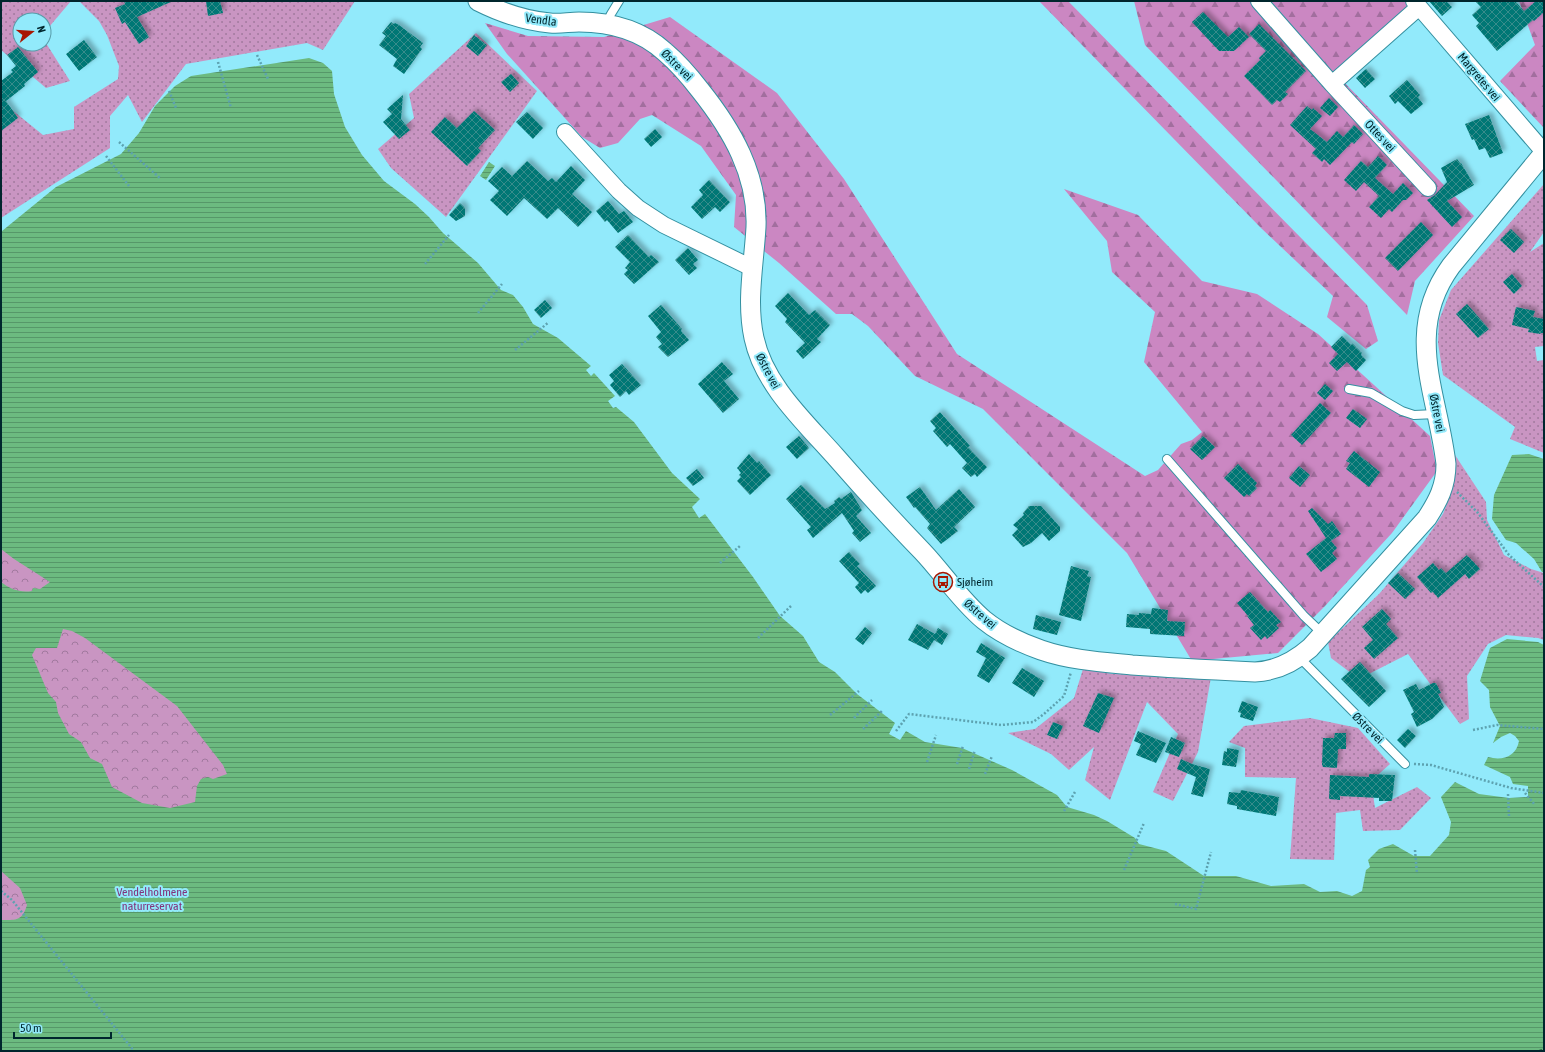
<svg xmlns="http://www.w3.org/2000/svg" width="1545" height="1052" font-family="'Asap Condensed',sans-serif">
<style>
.grass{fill:url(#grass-dots)}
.forest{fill:url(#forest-firs)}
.park{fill:url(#park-crowns)}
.water{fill:url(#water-rules);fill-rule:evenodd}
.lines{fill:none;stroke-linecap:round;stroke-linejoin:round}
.ferry{stroke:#1a522d;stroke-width:1;stroke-dasharray:5 4;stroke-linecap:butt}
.building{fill:url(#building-cross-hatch);filter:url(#shadow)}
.service-casing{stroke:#3490a0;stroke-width:10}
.minor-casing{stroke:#3490a0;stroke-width:18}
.tertiary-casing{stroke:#3490a0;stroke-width:21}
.path{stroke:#5da2b0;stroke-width:2.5;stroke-dasharray:2 2;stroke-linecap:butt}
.service{stroke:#fff;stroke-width:8}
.minor{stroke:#fff;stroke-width:16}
.tertiary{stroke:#fff;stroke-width:19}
.labels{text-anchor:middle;stroke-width:4;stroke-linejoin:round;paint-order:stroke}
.street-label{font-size:12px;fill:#00262d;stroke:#92eafb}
.poi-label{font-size:12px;fill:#00262d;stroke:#92eafb;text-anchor:start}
.park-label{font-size:12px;fill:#82327b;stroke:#92eafb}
</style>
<defs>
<pattern id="grass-dots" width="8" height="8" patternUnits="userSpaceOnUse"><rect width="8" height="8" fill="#c995c2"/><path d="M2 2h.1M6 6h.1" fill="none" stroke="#a1799e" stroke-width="1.8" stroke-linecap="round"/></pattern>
<pattern id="forest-firs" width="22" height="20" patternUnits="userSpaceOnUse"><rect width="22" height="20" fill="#cb87c2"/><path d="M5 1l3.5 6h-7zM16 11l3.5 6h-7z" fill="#a26e9e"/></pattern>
<pattern id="park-crowns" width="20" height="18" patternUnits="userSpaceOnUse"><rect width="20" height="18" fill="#c995c2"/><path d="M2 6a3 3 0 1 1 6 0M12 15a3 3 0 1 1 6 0" fill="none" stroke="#a1799e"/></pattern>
<pattern id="water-rules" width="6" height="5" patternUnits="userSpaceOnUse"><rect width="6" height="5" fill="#6cba80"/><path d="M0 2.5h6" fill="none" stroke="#569769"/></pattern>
<pattern id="building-cross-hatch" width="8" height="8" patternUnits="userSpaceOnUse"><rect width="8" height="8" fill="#037774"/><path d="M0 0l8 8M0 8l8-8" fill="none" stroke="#388c8b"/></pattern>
<filter id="shadow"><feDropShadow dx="3.5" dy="-3.5" stdDeviation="2" flood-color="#0004"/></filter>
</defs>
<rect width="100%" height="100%" fill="#92eafb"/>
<path class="grass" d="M1 1H71L44 33V20H20V44H44V40L70 81 46 88 1 50Z
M79 1H355L323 50 307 43 186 64 142 122 128 95 110 116V148L1 218V101L43 135 74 129V107L118 79 119 66 107 35 99 21Z
M476 33 537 91 446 217 391 168 378 149 414 118 409 94Z
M1544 184V232L1530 252 1544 243V346L1535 347 1537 361 1544 360V453L1510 439 1515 427 1443 375 1438 343 1439 320 1451 290Z
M1455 455 1486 502 1487 520 1504 555 1531 569 1544 573V640L1538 638 1506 635 1488 644 1467 676 1469 719 1460 724 1408 654 1359 679 1331 658 1328 642 1379 594 1423 543 1443 514 1453 488Z
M1083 669 1113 674 1211 677 1198 752 1173 801 1153 792 1178 734 1147 702 1110 800 1085 780 1094 747 1069 770 1051 754 1008 733 1035 729 1074 698Z
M1310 718 1358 728 1390 764 1371 781 1375 808 1417 787 1431 798 1400 830 1363 831 1360 810 1336 813 1334 860 1290 859 1296 778 1245 777V748L1229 742 1244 726Z"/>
<path class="forest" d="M1039 1H1068L1367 305 1378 341 1366 349 1327 317 1333 296 1261 228Z
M1134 1H1416L1339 77 1474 216 1415 281 1407 315 1145 45Z
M1519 1H1544V128L1500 81 1535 45Z
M670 17 777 93 844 179 957 354 1145 476 1158 470 1181 444 1192 440 1202 432 1144 362 1155 312 1112 272 1107 241 1064 189 1138 215 1202 281 1257 294 1318 334 1430 436 1437 471 1392 533 1325 606 1278 653 1192 661 1127 553 983 409 915 376 868 326 852 314H836L779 263 734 227 736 195 701 146 652 115 640 119 618 143 600 148 582 137 507 54 485 23 528 36 604 37Z"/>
<path class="park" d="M1 514 290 827 1 1051Z"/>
<path class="water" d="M309 58 323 63 332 71 334 94 345 127 362 155 384 181 415 204 429 217 443 233 478 263 501 290 513 295 523 307 533 324 558 338 591 366 586 370 591 376 594 373 615 396 608 401 613 408 616 407 634 422 672 473 700 499 692 507 699 518 705 514 753 577 780 616 803 636 819 662 835 672 857 694 895 723 889 734 900 740 906 731 925 742 962 748 1012 770 1057 795 1067 807 1094 815 1107 821 1135 838 1139 844 1166 851 1204 876H1236L1271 886 1304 884 1320 892 1337 891 1352 896 1362 891 1366 870 1370 867 1368 860 1379 849 1393 844 1414 856H1430L1449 835 1451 822 1441 797 1455 782 1479 794 1509 798 1528 797V786L1513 784 1510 777 1484 765 1488 757C1502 761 1516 757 1519 741L1515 736 1510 733 1501 737 1493 743 1500 726 1490 707 1489 690 1480 681 1490 648 1507 639 1538 642 1544 645V1051H1V920C17 920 22 921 27 905L20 888 1 871V582C10 589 20 593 32 591L33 588 40 589 50 582 14 559 1 549 2 231 56 187 121 154 139 133 155 106 175 86 191 76ZM63 629 72 631 85 638 177 706 223 765 227 774 213 779 208 777 201 779 197 786 195 802 170 808 142 803 112 787 102 764 90 758 81 742 69 734 58 713 56 702 48 693 32 655 36 648H57Z
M489 162 495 166 486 180 480 176Z
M1529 454 1544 459V572H1542L1534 559 1516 543 1506 540 1492 519 1494 495 1512 455Z"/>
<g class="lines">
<path class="ferry" d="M1537 1051 1544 1049"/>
</g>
<path class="building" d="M124 1H173L137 17 149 37 139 44 125 22 122 24 115 8 125 4Z
M206 1H220L223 13 208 16Z
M1429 1H1446L1452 7 1442 16Z
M1475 1H1515L1524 11 1536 1H1544V12L1534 21 1533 20 1497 51 1476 26 1479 23 1472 15 1481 7Z
M1203 12 1228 37 1239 27 1249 37 1234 51H1219L1192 22Z
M391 22 394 24 395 23 399 25 423 43 420 47 422 49 404 74 393 66 397 59 379 45 386 36 382 33Z
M1259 24 1306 71 1285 92 1288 94 1280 102 1277 100 1272 105 1244 76 1260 60 1259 58 1266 51 1249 34Z
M474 35 487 45 478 56 466 46Z
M84 40 97 57 79 71 66 54Z
M18 47 38 72 24 84 25 86 6 101 18 118 1 131V81L13 72 11 70 16 66 7 55Z
M1366 69 1375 79 1365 88 1356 78Z
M511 74 519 83 510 92 501 82Z
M1407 80 1420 95 1418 97 1423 104 1411 114 1398 101 1395 104 1389 96Z
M403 95 401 119 410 130 399 139 383 122 392 114 387 109Z
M1329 98 1338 107 1330 116 1320 108Z
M1307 106 1312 110 1313 108 1322 116 1310 129 1327 142 1337 131 1343 137 1354 125 1363 134 1354 144 1352 142 1330 165 1324 159 1322 162 1312 153 1316 149 1290 125Z
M474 111 495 130 478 148 481 151 467 166 431 132 445 117 457 128Z
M527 112 543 128 533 139 516 122Z
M1489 115 1503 153 1490 158 1485 148 1479 150 1474 139 1472 140 1465 124Z
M655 129 662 137 651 147 644 139Z
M1378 156 1387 165 1375 178 1393 194 1403 183 1413 193 1406 200H1403L1392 212 1389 209 1381 218 1369 207 1379 196 1364 182 1356 191 1344 180 1361 161 1368 167Z
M1457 159 1460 163H1461L1474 185 1447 201 1462 217 1452 227 1427 200 1435 195 1447 182 1441 168Z
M527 161 548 181 552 178 556 182 571 166 585 180 572 194 592 212 578 227 558 208 547 219 524 198 507 216 490 200 499 191 488 181 502 167 512 176Z
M709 180 730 202 720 212 715 207 702 219 691 207 703 195 699 190Z
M608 201 619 214 624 211 633 222 618 233 607 220 605 222 596 211Z
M460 203 465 208V216L456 221 449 215Z
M1421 222 1433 235 1398 271 1385 258Z
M1511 229 1524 242 1514 253 1500 240Z
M628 235 649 257 651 255 659 262 634 284 624 274 628 270 625 268 630 262 615 247Z
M688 248 698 260 693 264 697 268 689 275 675 260Z
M1512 274 1522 286 1514 294 1503 282Z
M788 293 809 315 815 310 830 325 817 339 821 342 803 359 796 351 805 343 785 322 787 319 775 306Z
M545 300 552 308 541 318 534 310Z
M1467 304 1489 329 1478 338 1456 314Z
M661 305 682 329 681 331 689 340 668 357 658 347 662 344 656 337 661 332 648 316Z
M1516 307 1535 311 1533 317 1544 319V333H1541L1540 334 1528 332 1529 329 1512 325Z
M1342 336 1351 345 1352 343 1362 353 1361 355 1366 360 1356 371 1347 362 1337 371 1329 363 1338 354 1331 347Z
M722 362 733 374 724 381 739 399 723 413 698 384Z
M622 364 641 385 629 395 626 391 620 397 610 385 614 381 609 375Z
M1325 384 1333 391 1325 400 1317 393Z
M1320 403 1331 413 1302 445 1291 435Z
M1353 409 1367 419 1360 428 1346 418Z
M940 412 970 446 968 447 987 467 977 477 975 474 971 477 962 468 967 463 950 444 947 447 933 431 936 428 930 421Z
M799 436 809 448 797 459 786 447Z
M1203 436 1215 447 1202 460 1190 449Z
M1354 451 1380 472 1369 487 1346 469 1350 463 1346 461Z
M749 454 757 463 759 461 771 475 750 495 737 481 741 477 739 475 741 473 737 468Z
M1238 464 1257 483 1255 486 1257 488 1249 496 1247 494 1244 497 1224 478Z
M1299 466 1310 475 1300 487 1289 478Z
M697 469 704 478 693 486 686 478Z
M801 485 825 509 835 503 834 501 839 497 841 499 851 492 862 510 856 516 871 533 860 542 852 533 854 531 842 513 813 538 807 530 811 527 786 499Z
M920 487 936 510 959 489 975 507 954 527 958 531 941 544 927 528 930 524 915 507 914 508 906 497Z
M1029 506H1041L1060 527V531L1049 541 1042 533 1031 543 1023 547 1012 535 1018 529 1013 525 1024 515 1023 513Z
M1312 508 1328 524 1332 521 1341 534 1331 541 1337 548 1332 553 1337 559 1321 572 1306 554 1326 538 1308 511Z
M849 552 860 564 857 566 876 586 868 593 865 590 861 594 855 587 859 583 839 561Z
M1467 555 1480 569 1469 579 1465 574 1438 598 1433 592 1431 593 1417 577 1433 563 1439 570 1441 568 1446 573Z
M1071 566 1089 571 1087 576 1091 577 1081 621 1059 615Z
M1398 573 1415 589 1405 599 1388 583Z
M1250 592 1268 612 1270 610 1281 622 1276 625 1279 628 1267 639 1265 636 1261 640 1250 628 1254 625 1247 616H1248L1237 603Z
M1152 608 1168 610 1167 621 1185 622 1184 636 1150 634V629L1126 627 1127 614 1139 615V613L1151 614Z
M1382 609 1391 619 1386 624 1398 638 1374 659 1364 648 1373 640 1362 627Z
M1036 615 1061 622 1057 635 1033 629Z
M917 624 935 634 938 628 948 634 942 645 934 640 928 650 908 640Z
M865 627 872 633 863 645 855 639Z
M981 643 1005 658 989 683 977 676 986 658 976 652Z
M1360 662 1386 691 1369 707 1341 679Z
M1022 668 1044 681 1034 697 1012 683Z
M1433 683H1436L1441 693 1438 694 1444 707 1432 719 1417 727 1411 714 1414 712 1403 690 1416 684 1419 690Z
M1098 693 1114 698 1099 733 1083 726Z
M1242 701 1258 707 1253 721 1240 717 1241 713 1238 712Z
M1053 722 1063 726 1057 739 1047 735Z
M1408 729 1416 736 1405 748 1397 740Z
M1138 731 1166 743 1156 763 1136 755 1141 744 1134 741Z
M1335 733H1346V749H1338L1337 768 1323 767 1322 765 1323 738H1334Z
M1171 737 1185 743 1179 757 1165 752Z
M1227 748 1239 750 1236 767 1222 765 1224 751 1227 752Z
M1181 759 1192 764 1210 769 1203 797 1191 794 1196 777 1177 769Z
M1369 774 1395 775 1392 801H1379V798L1340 796V800L1329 799 1330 775 1369 777Z
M1241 790 1279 797 1276 816 1237 809V806L1227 804 1229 792 1240 793Z"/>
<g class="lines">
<g class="service-casing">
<path id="service" d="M606 24 611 14 619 1
M1349 389 1371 393 1402 411 1414 415 1436 414
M1167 459 1304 616 1323 634
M1299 657 1405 764"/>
</g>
<g class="minor-casing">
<path id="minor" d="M1259 1 1332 84 1428 188
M1414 1 1544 152
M1332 84 1419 7
M565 132 619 191 638 208 664 225 752 268"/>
</g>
<g class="tertiary-casing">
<path id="tertiary" d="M478 1C500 12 525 21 550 23 560 24 569 22 579 22 611 22 641 30 665 52 678 63 690 77 700 90 732 130 758 175 756 227 754 264 746 301 754 338 764 385 804 421 835 456 863 488 892 520 922 551 943 573 960 600 984 620 1000 633 1021 643 1041 650 1070 660 1101 662 1132 665 1173 668 1214 670 1255 672 1276 671 1294 662 1310 648L1427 518C1438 501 1446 486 1446 464 1438 394 1403 332 1451 266L1544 153"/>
</g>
<path class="path" d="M257 55 268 79
M218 62 231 108
M169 91 176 108
M119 142 161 179
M106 156 129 186
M425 264 449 235
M478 313 502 284
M515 350 549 322
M1457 492 1478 513 1509 555 1544 587
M720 563 740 546
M758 638 791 606
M830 715 859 691
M854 718 872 700
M863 729 883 710
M1473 730 1497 725 1544 729
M896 731 909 714 1001 725 1033 722 1044 714 1064 696 1071 672
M927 762 936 735
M957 764 963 746
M1414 764 1431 765 1511 788 1544 793
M969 769 975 750
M985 774 992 756
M1525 793 1535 805
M1508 794 1509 816
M1064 811 1075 792
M1415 850 1417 874
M1124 870 1144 823
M1 891 12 900 134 1051
M1175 904 1196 909 1211 852"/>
<use href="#service" class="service"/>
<use href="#minor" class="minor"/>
<use href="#tertiary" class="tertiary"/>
</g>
<defs>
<g id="bus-ring" transform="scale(1)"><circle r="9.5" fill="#92eafb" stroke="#a81702" stroke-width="1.5"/><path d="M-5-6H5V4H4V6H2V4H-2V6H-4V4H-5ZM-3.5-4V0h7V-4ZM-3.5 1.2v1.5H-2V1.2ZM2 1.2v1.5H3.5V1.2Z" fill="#a81702"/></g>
</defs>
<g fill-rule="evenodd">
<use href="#bus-ring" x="943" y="582"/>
</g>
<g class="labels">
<g class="street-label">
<text transform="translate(541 20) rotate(8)" y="4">Vendla</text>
<text transform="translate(677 65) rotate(45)" y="4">Østre vei</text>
<text transform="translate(1479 77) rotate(50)" y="4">Margretes vei</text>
<text transform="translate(1380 136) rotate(47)" y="4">Ottes vei</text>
<text transform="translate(768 371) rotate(62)" y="4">Østre vei</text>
<text transform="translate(1437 413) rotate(79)" y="4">Østre vei</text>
<text transform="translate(980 614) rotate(41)" y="4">Østre vei</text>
<text transform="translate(1368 728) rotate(45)" y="4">Østre vei</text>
</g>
<g class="poi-label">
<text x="957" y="586">Sjøheim</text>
</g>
<g class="park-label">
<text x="152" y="896">Vendelholmene<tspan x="152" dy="14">naturreservat</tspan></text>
</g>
</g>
<rect width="1545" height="1052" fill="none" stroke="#00262d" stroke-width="4"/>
<g transform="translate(32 32) rotate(73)"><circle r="19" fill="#92eafb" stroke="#589ca9"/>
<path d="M0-3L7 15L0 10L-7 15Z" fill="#a81702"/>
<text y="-6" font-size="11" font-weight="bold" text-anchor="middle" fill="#00262d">N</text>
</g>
<path d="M14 1032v6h97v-6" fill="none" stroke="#00262d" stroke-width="2"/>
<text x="20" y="1032" font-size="12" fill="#00262d" stroke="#92eafb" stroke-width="3" paint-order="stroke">50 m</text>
</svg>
